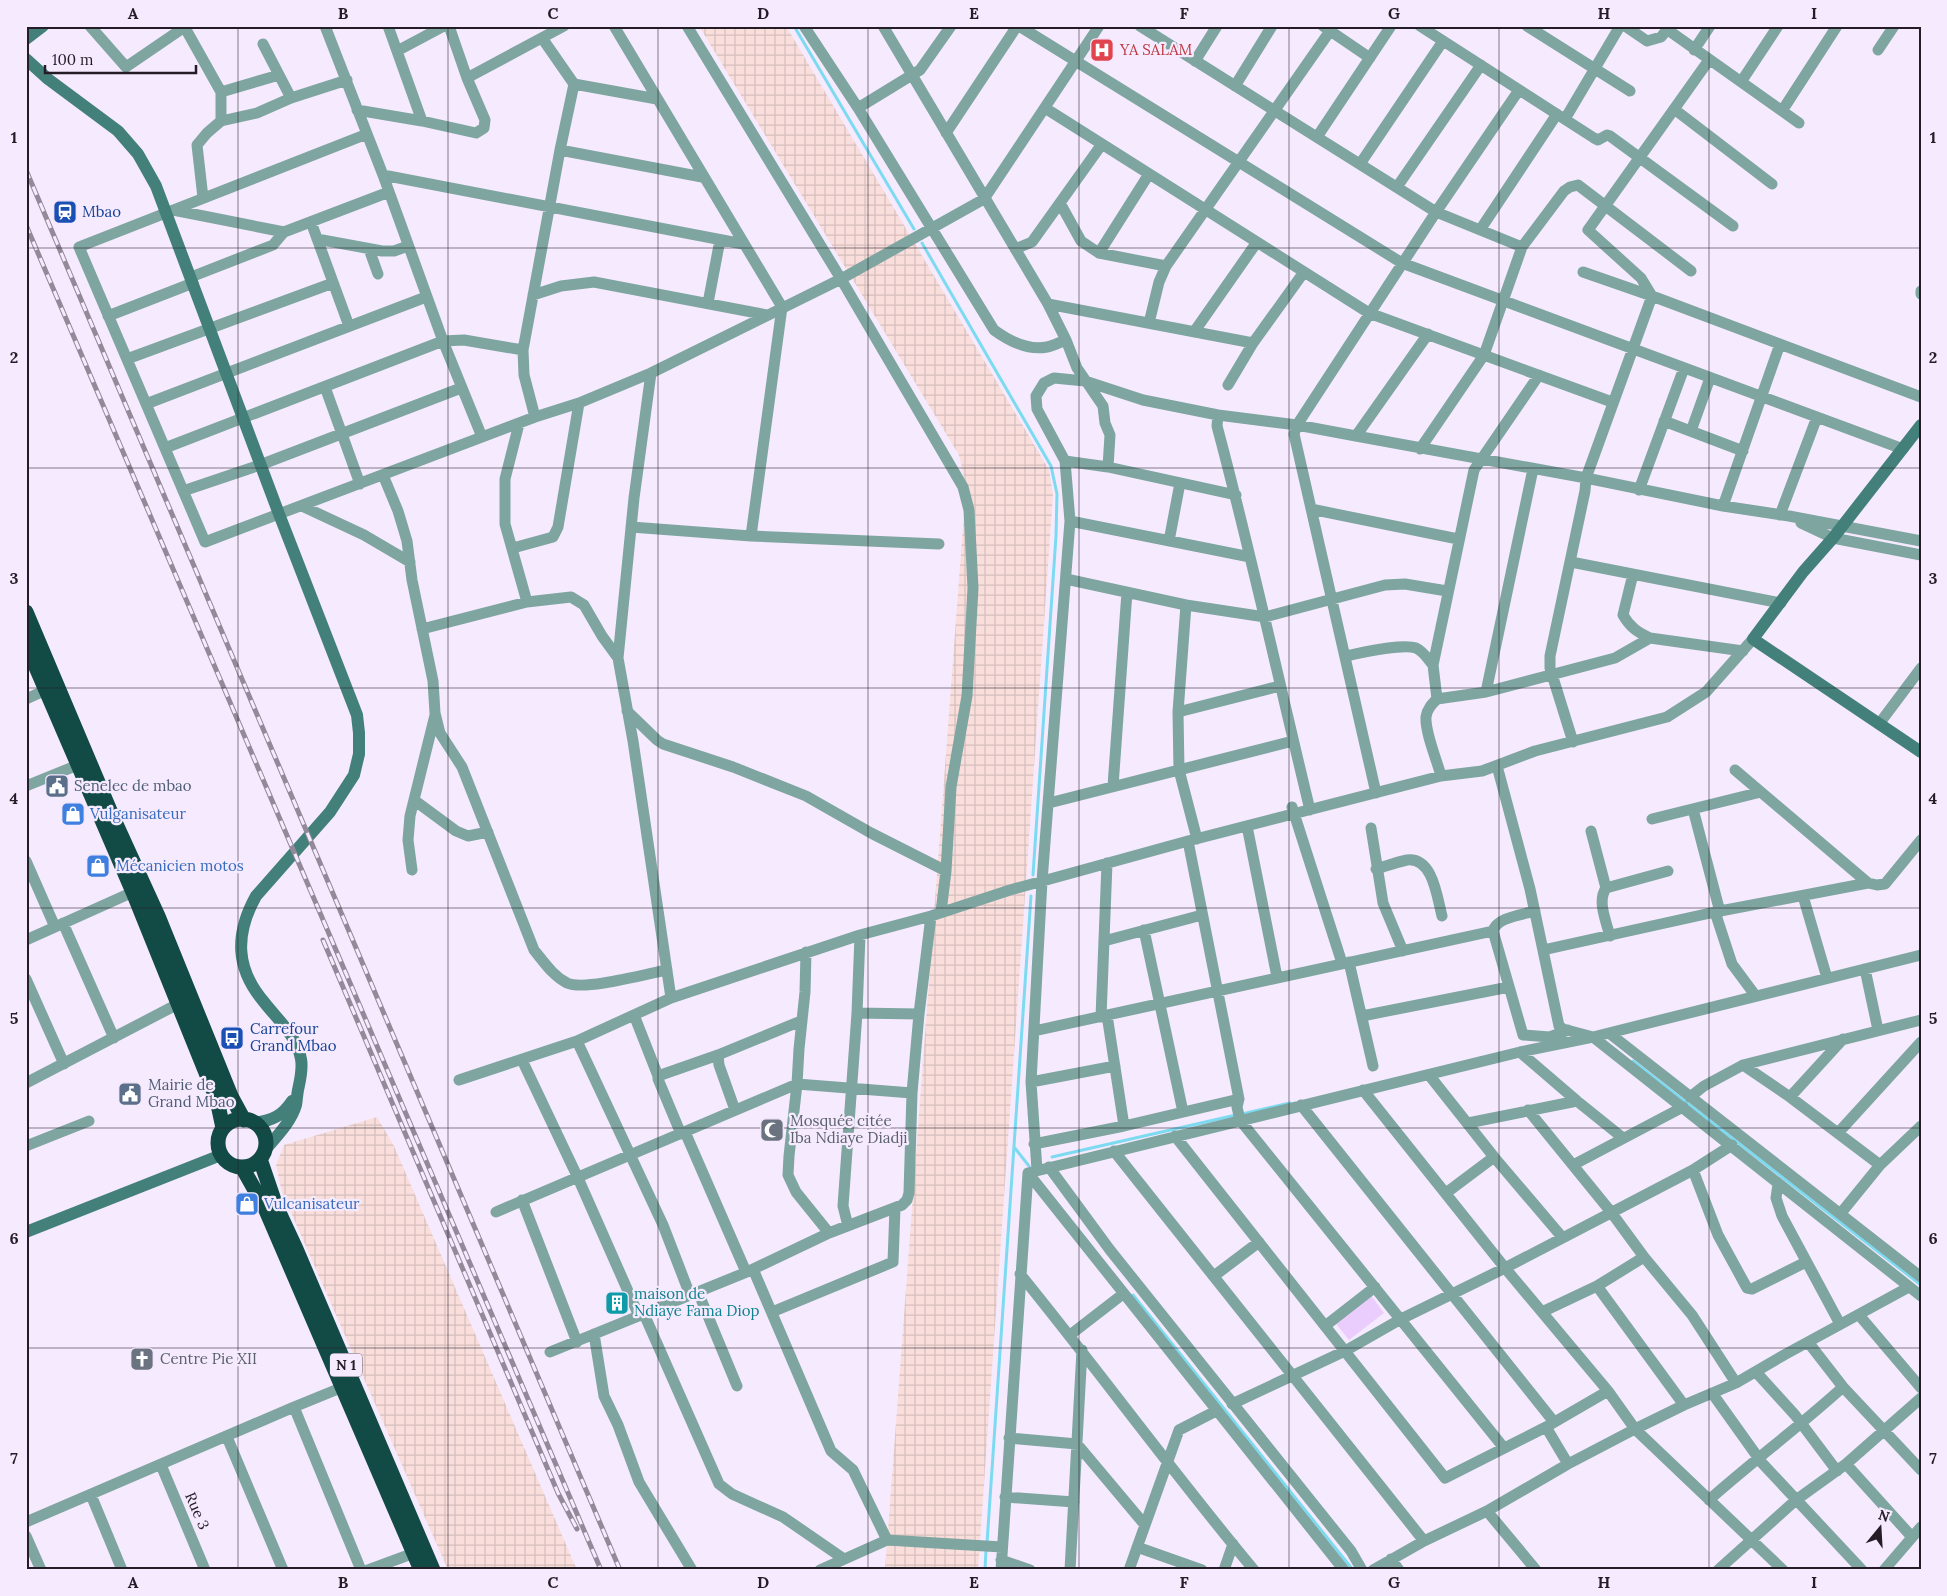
<svg xmlns="http://www.w3.org/2000/svg" width="1947" height="1596" font-family="Lora,serif">
<style>
.industrial{fill:url(#industrial-grid)}
.grass{fill:#ebcdfd}
.lines{fill:none;stroke-linecap:round;stroke-linejoin:round}
.stream{stroke:#7cdaf1;stroke-width:3}
.street{stroke:#7ea5a0;stroke-width:11}
.secondary{stroke:#43807a;stroke-width:12}
.highway{stroke:#124a46;stroke-width:15}
.rail-casing{stroke:#938999;stroke-width:5}
.rail{stroke:#f6eafe;stroke-width:3;stroke-dasharray:9;stroke-linecap:butt}
.grid{fill:none;stroke:#241d28;stroke-width:1;stroke-opacity:0.55}
.labels{text-anchor:middle;stroke-width:4.5;stroke-linejoin:round;paint-order:stroke}
.shield{fill:#f6eafe;stroke:#635a68;stroke-width:1}
.shield-label{font-size:14px;font-weight:bold;fill:#241d28}
.health-label{font-size:15px;fill:#be3a42;stroke:#f6eafe;text-anchor:start}
.transit-label{font-size:15px;fill:#164399;stroke:#f6eafe;text-anchor:start}
.service-label{font-size:15px;fill:#4e5e75;stroke:#f6eafe;text-anchor:start}
.shop-label{font-size:15px;fill:#366cbe;stroke:#f6eafe;text-anchor:start}
.worship-label{font-size:15px;fill:#5b616d;stroke:#f6eafe;text-anchor:start}
.culture-label{font-size:15px;fill:#0d838f;stroke:#f6eafe;text-anchor:start}
.street-label{font-size:15px;fill:#241d28;stroke:#f6eafe}
.neatline{fill:none;stroke:#241d28;stroke-width:2}
.grid-label{font-size:16px;text-anchor:middle;font-weight:bold;fill:#241d28}
</style>
<defs>
<pattern id="industrial-grid" width="8" height="8" patternUnits="userSpaceOnUse" patternTransform="scale(1.25)"><rect width="8" height="8" fill="#f9dedc"/><path d="M0 4h8M4 0v8" fill="none" stroke="#d5bebd"/></pattern>
</defs>
<rect width="100%" height="100%" fill="#f6eafe"/>
<path class="industrial" d="M699 26H786L1049 470 1053 494 978 1570H885L966 486 959 455Z
M377 1117 394 1146 577 1570H448L282 1192 276 1165 284 1145Z"/>
<path class="grass" d="M1370 1294 1384 1313 1349 1340 1334 1321Z"/>
<g class="lines">
<path class="stream" d="M794 26 914 229
M922 243 1051 466 1057 494 1056 536 1033 875
M1633 1061 1921 1285
M1242 1114 1290 1103
M1014 1147 1029 1166
M1052 1157 1236 1115
M1133 1295 1353 1570
M987 1543 1031 896
M985 1570 986 1550"/>
<path class="street" d="M90 26 126 67 186 26
M184 26 221 92V121
M325 26 383 175 443 341 482 437
M388 26 422 121
M614 26 782 307 751 536
M687 26 841 279 963 487 969 510 973 588 967 696 951 787 946 871 941 912
M804 26 858 108 994 330C1009 341 1027 351 1047 347 1053 346 1060 342 1066 340
M883 26 1048 304 1066 340 1077 368 1103 406 1105 423 1110 435 1108 467
M1019 26 1402 263 1903 449
M1140 26 1436 212 1522 247
M1323 26 1370 58
M1420 26 1594 138 1598 140 1607 135 1610 136 1733 226
M1527 26 1630 91
M1625 26 1647 41 1661 37 1670 26
M1668 30 1799 123
M542 38 574 84 657 99
M263 44 291 98
M1694 50 1710 26
M1878 50 1894 26
M397 51 444 26
M1195 61 1217 26
M467 78 564 26
M1741 82 1778 26
M1235 86 1272 26
M221 92 279 75
M858 108 920 70 951 26
M1045 108 1369 313 1612 402
M1674 109 1772 184
M357 110 422 121 476 133 484 128 485 120 467 78 449 26
M1782 111 1837 26
M1565 119 1620 26
M946 133 1017 26
M367 134 79 247 205 542 535 417 579 403 651 373 841 279 984 199 1099 26
M1317 137 1391 26
M560 150 702 177
M1360 164 1443 41
M383 175 743 244
M1397 187 1481 65
M203 198 197 145 207 133 221 121 257 113 291 98 347 80
M1060 203 1081 241 1099 253 1166 266
M173 210 284 232
M311 222 349 326
M1480 230 1557 114
M317 239 382 251H394L408 246
M369 249 378 274
M1015 249 1032 242 1102 144
M1099 253 1149 174
M1583 272 1652 296 1921 397
M191 277 273 245 284 232 389 192
M1921 291V294
M533 295 561 286 594 282 767 315
M708 303 720 240
M1048 304 1253 343
M108 316 193 283
M1149 323 1159 282 1166 266 1330 31
M1194 332 1257 242
M127 359 333 283
M651 373 634 498 618 658 633 741 671 998
M1228 385 1253 343 1304 272
M325 387 360 484
M146 404 426 297
M1218 415 1217 426C1251 553 1279 682 1310 810
M535 417 524 375 523 350 560 150 574 84
M1664 421 1743 451
M519 424 505 479V524L527 602
M1691 431 1710 378
M1356 436 1428 334
M165 448 443 341 464 340 523 350
M1420 449 1484 355 1522 247 1564 191 1570 187 1578 185 1691 271
M1065 461 1108 467 1236 495
M383 475 398 511 407 541 412 580 433 681 435 713 440 733 462 767 534 950C544 962 553 976 567 983 585 991 646 974 667 970
M1639 490 1684 368
M183 491 260 465 461 388
M302 506 364 535 410 562
M1723 506 1780 344
M1311 509 1458 539
M1780 515 1817 417
M1070 521 1250 557
M1801 523 1833 538 1921 555
M631 527 751 536 939 544
M1169 541 1180 483
M513 548 553 537 558 527 579 403
M1571 562 1781 603
M1633 574 1623 615C1630 627 1637 632 1650 638L1743 651
M1066 579 1186 605 1265 617 1385 585 1405 584 1447 591
M1186 605 1178 712 1179 770 1197 839
M422 629 527 602 571 597 584 605 602 636 618 658
M1345 656C1361 653 1402 643 1416 648 1423 651 1428 659 1433 665
M1486 692 1533 469
M26 699 46 690
M1437 699 1486 692 1615 658 1650 638
M627 711 657 740 663 744 733 767 806 796 871 833 946 871
M1178 712 1280 686
M1879 724 1921 668
M1573 742 1550 668V656L1585 491 1586 478 1652 296 1641 278 1588 230 1709 60
M1497 766 1530 889 1559 1026 1563 1029 1593 1037 1921 1296
M1735 770 1868 883 1877 885 1885 884 1921 840
M1441 776C1437 760 1425 733 1426 717 1427 709 1432 704 1437 699L1433 665 1474 470 1539 375
M26 786 78 765
M1113 786 1127 592
M1376 793 1294 434 1297 425 1436 212 1519 90
M414 800 456 831 468 836 488 832
M1049 803 1293 741
M1292 807 1342 963
M1693 809 1720 912
M1652 819 1761 792
M1247 826 1277 977
M1371 828 1383 903 1403 951
M1591 831 1606 888
M26 861 55 927
M1376 869C1386 866 1397 862 1407 860 1433 857 1437 897 1442 916
M412 870 408 840 410 816 435 715
M1803 896 1827 978
M1535 911C1522 915 1497 917 1493 931L1523 1035 1550 1037 1568 1030
M1715 912 1732 964 1755 995
M63 923 114 1038
M1144 930 1183 1112
M1610 936C1606 921 1597 901 1606 888L1668 871
M26 940 133 892
M1104 941 1202 915
M1543 950 1715 912 1868 883
M806 952 805 992 799 1049 797 1084 789 1156 788 1175 796 1192 829 1233
M1349 962 1373 1066
M1865 969 1878 1030
M26 979 64 1064
M919 1014 931 916
M634 1015 658 1076
M1107 1015 1124 1126
M1362 1016 1509 987
M1101 1017 1107 863
M1034 1031 1493 931
M1609 1033 1921 1277
M577 1041 663 1225 690 1295
M1520 1052 1577 1101
M718 1055 719 1065 735 1110
M522 1060 578 1178 639 1316
M1743 1065 1790 1097 1880 1165
M1429 1075 1494 1157 1562 1237
M459 1080 577 1041 671 998 860 935 931 916 1010 890 1188 841 1441 776 1482 771 1535 751 1667 717 1706 692 1753 639
M1031 1082 1115 1066
M26 1083 178 1004
M1363 1090 1505 1268 1608 1391 1635 1429 1783 1570
M1690 1097 1704 1086 1743 1065 1921 1020
M1790 1097 1843 1039
M1239 1099 1237 1107 1240 1120 1504 1448
M1301 1105 1554 1422
M1528 1110 1611 1212 1644 1257 1692 1315 1736 1383
M1468 1123 1577 1101 1623 1138
M685 1132 746 1272
M1838 1133 1921 1042
M681 1134 658 1079V1076L718 1055 801 1021
M1175 1136 1445 1478 1546 1427 1608 1391
M1034 1144 1124 1126 1239 1099 1188 841
M26 1146 89 1121
M1114 1151 1424 1541
M1573 1165 1683 1107
M1049 1167 1110 1250 1351 1551 1362 1570
M1037 1170 1031 1082 1042 881 1070 521 1065 461 1037 409 1036 396 1044 383 1054 378 1085 381 1143 400 1218 415 1297 425 1356 436 1586 478 1723 506 1789 516 1921 541
M1693 1170 1718 1235 1747 1288 1752 1289 1806 1262
M1028 1173 1520 1052 1593 1037 1921 955
M1028 1173 1344 1570
M1778 1184 1776 1198 1782 1216 1840 1324
M1446 1193 1494 1157
M522 1200 577 1342
M496 1212 797 1084 912 1093
M1841 1213 1880 1165 1921 1126
M848 1226 843 1206 857 1013 860 935
M753 1269 831 1451 853 1470 887 1540
M1020 1274C1099 1371 1173 1473 1254 1570
M1214 1276 1259 1242
M1597 1286 1684 1405
M698 1292 737 1386
M772 1312 893 1262 895 1208
M1542 1312 1597 1286 1644 1257
M644 1314 719 1484 732 1494 783 1517 844 1559
M1859 1315 1921 1388
M1325 1326 1375 1287
M594 1334 604 1396 618 1425 639 1482 692 1570
M1070 1335 1123 1294
M1808 1342 1843 1387 1921 1470
M550 1352 747 1272 829 1233 902 1205 907 1200 909 1193 912 1093 919 1014 857 1013
M1756 1372 1795 1415 1837 1471
M343 1387 294 1407 361 1570
M1712 1393 1762 1463 1862 1570
M1232 1404 1345 1351 1401 1319 1505 1268 1693 1170 1732 1145
M1546 1427 1568 1464
M227 1437 283 1570
M1009 1438 1077 1444 1145 1525
M1846 1464 1912 1537
M161 1465 205 1570
M91 1495 122 1570
M1005 1497 1074 1502
M1709 1500C1753 1461 1800 1426 1843 1387
M1487 1511 1536 1570
M26 1522 294 1407
M26 1536 41 1570
M1137 1547 1202 1570
M1391 1559 1399 1570
M1001 1560 1030 1570
M368 1570 414 1553
M820 1570 887 1540 1002 1547
M1001 1570 1028 1173
M1070 1570 1082 1350
M1129 1570 1179 1430 1216 1411
M1224 1570 1233 1544
M1373 1570 1424 1541 1487 1511 1568 1464 1635 1429 1684 1405 1736 1383 1784 1355 1909 1287
M1718 1570 1796 1500 1846 1464 1921 1398
M1884 1570 1921 1527"/>
<path class="secondary" d="M26 39 43 26
M26 59 48 79 118 131 138 154 156 186 279 514 357 715 359 733V754L354 775 330 812 256 896C235 934 235 968 264 1002 278 1020 297 1036 301 1059 303 1070 300 1080 298 1090 297 1095 297 1100 296 1105 291 1122 277 1136 266 1149
M1921 425 1833 538 1803 572 1753 639 1921 752
M255 1123C273 1120 282 1116 292 1101
M26 1232 221 1155"/>
<path class="highway" d="M26 612 111 813 158 916 231 1096 244 1120
M26 644 133 892 217 1100 223 1128
M218 1143a24 24 0 1 1 48 0a24 24 0 1 1-48 0Z
M260 1159 276 1206 296 1249 433 1570
M242 1167 265 1208 421 1570"/>
<g class="rail-casing">
<path id="rail" d="M26 170 620 1570
M26 225 601 1570
M323 940 558 1493 577 1529"/>
</g>
<use href="#rail" class="rail"/>
</g>
<path class="grid" d="M238 26V1570M448 26V1570M658 26V1570M868 26V1570M1079 26V1570M1289 26V1570M1499 26V1570M1709 26V1570M26 248H1921M26 468H1921M26 688H1921M26 908H1921M26 1128H1921M26 1348H1921"/>
<defs>
<g id="hospital-square" transform="scale(1.25)"><rect x="-9" y="-9" width="18" height="18" rx="4" fill="#e0444e" stroke="#f6eafe"/><path d="M-5-5h3v3.5h4V-5h3V5h-3V1.5h-4V5h-3Z" fill="#fff"/></g>
<g id="station-square" transform="scale(1.25)"><rect x="-9" y="-9" width="18" height="18" rx="4" fill="#1a4fb4" stroke="#f6eafe"/><path d="M-3-6H3Q5-6 5-4V2Q5 4 3 4L4.5 6H3L1.5 4h-3L-3 6H-4.5L-3 4Q-5 4-5 2V-4Q-5-6-3-6ZM-3.5-4v3h7v-3ZM-3.5 1v1.5H-2V1ZM2 1v1.5H3.5V1Z" fill="#fff"/></g>
<g id="civic-square" transform="scale(1.25)"><rect x="-9" y="-9" width="18" height="18" rx="4" fill="#5c6f8a" stroke="#f6eafe"/><path d="M-.6-6.5H3V-4.5H.6V-3L4-1V1h2V6H-6V1h2V-1L-.6-3ZM-1.2 2.5V6h2.4V2.5Z" fill="#fff"/></g>
<g id="shop-square" transform="scale(1.25)"><rect x="-9" y="-9" width="18" height="18" rx="4" fill="#3f7fe0" stroke="#f6eafe"/><path d="M-5-2.5h2.3a2.7 3.5 0 0 1 5.4 0H5L5.5 6h-11ZM-1.5-2.5h3a1.5 2.3 0 0 0-3 0Z" fill="#fff"/></g>
<g id="bus-square" transform="scale(1.25)"><rect x="-9" y="-9" width="18" height="18" rx="4" fill="#1a4fb4" stroke="#f6eafe"/><path d="M-5-6H5V4H4V6H2V4H-2V6H-4V4H-5ZM-3.5-4V0h7V-4ZM-3.5 1.2v1.5H-2V1.2ZM2 1.2v1.5H3.5V1.2Z" fill="#fff"/></g>
<g id="mosque-square" transform="scale(1.25)"><rect x="-9" y="-9" width="18" height="18" rx="4" fill="#6b7280" stroke="#f6eafe"/><path d="M3.5-4.9A6 6 0 1 0 3.5 4.9A5 5 0 1 1 3.5-4.9Z" fill="#fff"/></g>
<g id="building-square" transform="scale(1.25)"><rect x="-9" y="-9" width="18" height="18" rx="4" fill="#0f9aa8" stroke="#f6eafe"/><path d="M-4-6H4V6H1V3H-1V6H-4ZM-2.5-4.3h1.7v1.8h-1.7ZM.8-4.3h1.7v1.8H.8ZM-2.5-1h1.7V.8h-1.7ZM.8-1h1.7V.8H.8Z" fill="#fff"/></g>
<g id="church-square" transform="scale(1.25)"><rect x="-9" y="-9" width="18" height="18" rx="4" fill="#6b7280" stroke="#f6eafe"/><path d="M-1.2-6h2.4v3.5h3.3v2.4h-3.3V6h-2.4V-.1h-3.3v-2.4h3.3Z" fill="#fff"/></g>
</defs>
<g fill-rule="evenodd">
<use href="#hospital-square" x="1102" y="50"/>
<use href="#station-square" x="65" y="212"/>
<use href="#civic-square" x="57" y="786"/>
<use href="#shop-square" x="73" y="814"/>
<use href="#shop-square" x="98" y="866"/>
<use href="#bus-square" x="232" y="1038"/>
<use href="#civic-square" x="130" y="1094"/>
<use href="#mosque-square" x="772" y="1130"/>
<use href="#shop-square" x="247" y="1204"/>
<use href="#building-square" x="617" y="1303"/>
<use href="#church-square" x="142" y="1359"/>
</g>
<g class="labels">
<rect class="shield" x="330" y="1353.5" width="32" height="23" rx="4"/>
<g class="shield-label">
<text x="346" y="1370">N 1</text>
</g>
<g class="health-label">
<text x="1120" y="55">YA SALAM</text>
</g>
<g class="transit-label">
<text x="82" y="217">Mbao</text>
<text x="250" y="1034">Carrefour<tspan x="250" dy="17">Grand Mbao</tspan></text>
</g>
<g class="service-label">
<text x="74" y="791">Senelec de mbao</text>
<text x="148" y="1090">Mairie de<tspan x="148" dy="17">Grand Mbao</tspan></text>
</g>
<g class="shop-label">
<text x="90" y="819">Vulganisateur</text>
<text x="116" y="871">Mécanicien motos</text>
<text x="264" y="1209">Vulcanisateur</text>
</g>
<g class="worship-label">
<text x="790" y="1126">Mosquée citée<tspan x="790" dy="17">Iba Ndiaye Diadji</tspan></text>
<text x="160" y="1364">Centre Pie XII</text>
</g>
<g class="culture-label">
<text x="634" y="1299">maison de<tspan x="634" dy="17">Ndiaye Fama Diop</tspan></text>
</g>
<g class="street-label">
<text transform="translate(197 1511) rotate(67)" y="5">Rue 3</text>
</g>
</g>
<rect width="1947" height="1596" fill="none" stroke="#f6eafe" stroke-width="55"/>
<g transform="translate(1880 1528) rotate(18)" stroke="#f6eafe" stroke-width="4" paint-order="stroke">
<path d="M0-4L9 19L0 12L-9 19Z" fill="#241d28"/>
<text y="-8" font-size="14" font-weight="bold" text-anchor="middle" fill="#241d28">N</text>
</g>
<path d="M45 65v8h151v-8" fill="none" stroke="#241d28" stroke-width="2.5"/>
<text x="52" y="65" font-size="15" fill="#241d28" stroke="#f6eafe" stroke-width="4" paint-order="stroke">100 m</text>
<rect x="28" y="28" width="1892" height="1540" class="neatline"/>
<g class="grid-label">
<text x="133" y="19">A</text>
<text x="343" y="19">B</text>
<text x="553" y="19">C</text>
<text x="763" y="19">D</text>
<text x="974" y="19">E</text>
<text x="1184" y="19">F</text>
<text x="1394" y="19">G</text>
<text x="1604" y="19">H</text>
<text x="1814" y="19">I</text>
<text x="14" y="143">1</text>
<text x="1933" y="143">1</text>
<text x="14" y="363">2</text>
<text x="1933" y="363">2</text>
<text x="14" y="584">3</text>
<text x="1933" y="584">3</text>
<text x="14" y="804">4</text>
<text x="1933" y="804">4</text>
<text x="14" y="1024">5</text>
<text x="1933" y="1024">5</text>
<text x="14" y="1244">6</text>
<text x="1933" y="1244">6</text>
<text x="14" y="1464">7</text>
<text x="1933" y="1464">7</text>
<text x="133" y="1588">A</text>
<text x="343" y="1588">B</text>
<text x="553" y="1588">C</text>
<text x="763" y="1588">D</text>
<text x="974" y="1588">E</text>
<text x="1184" y="1588">F</text>
<text x="1394" y="1588">G</text>
<text x="1604" y="1588">H</text>
<text x="1814" y="1588">I</text>
</g>
</svg>
